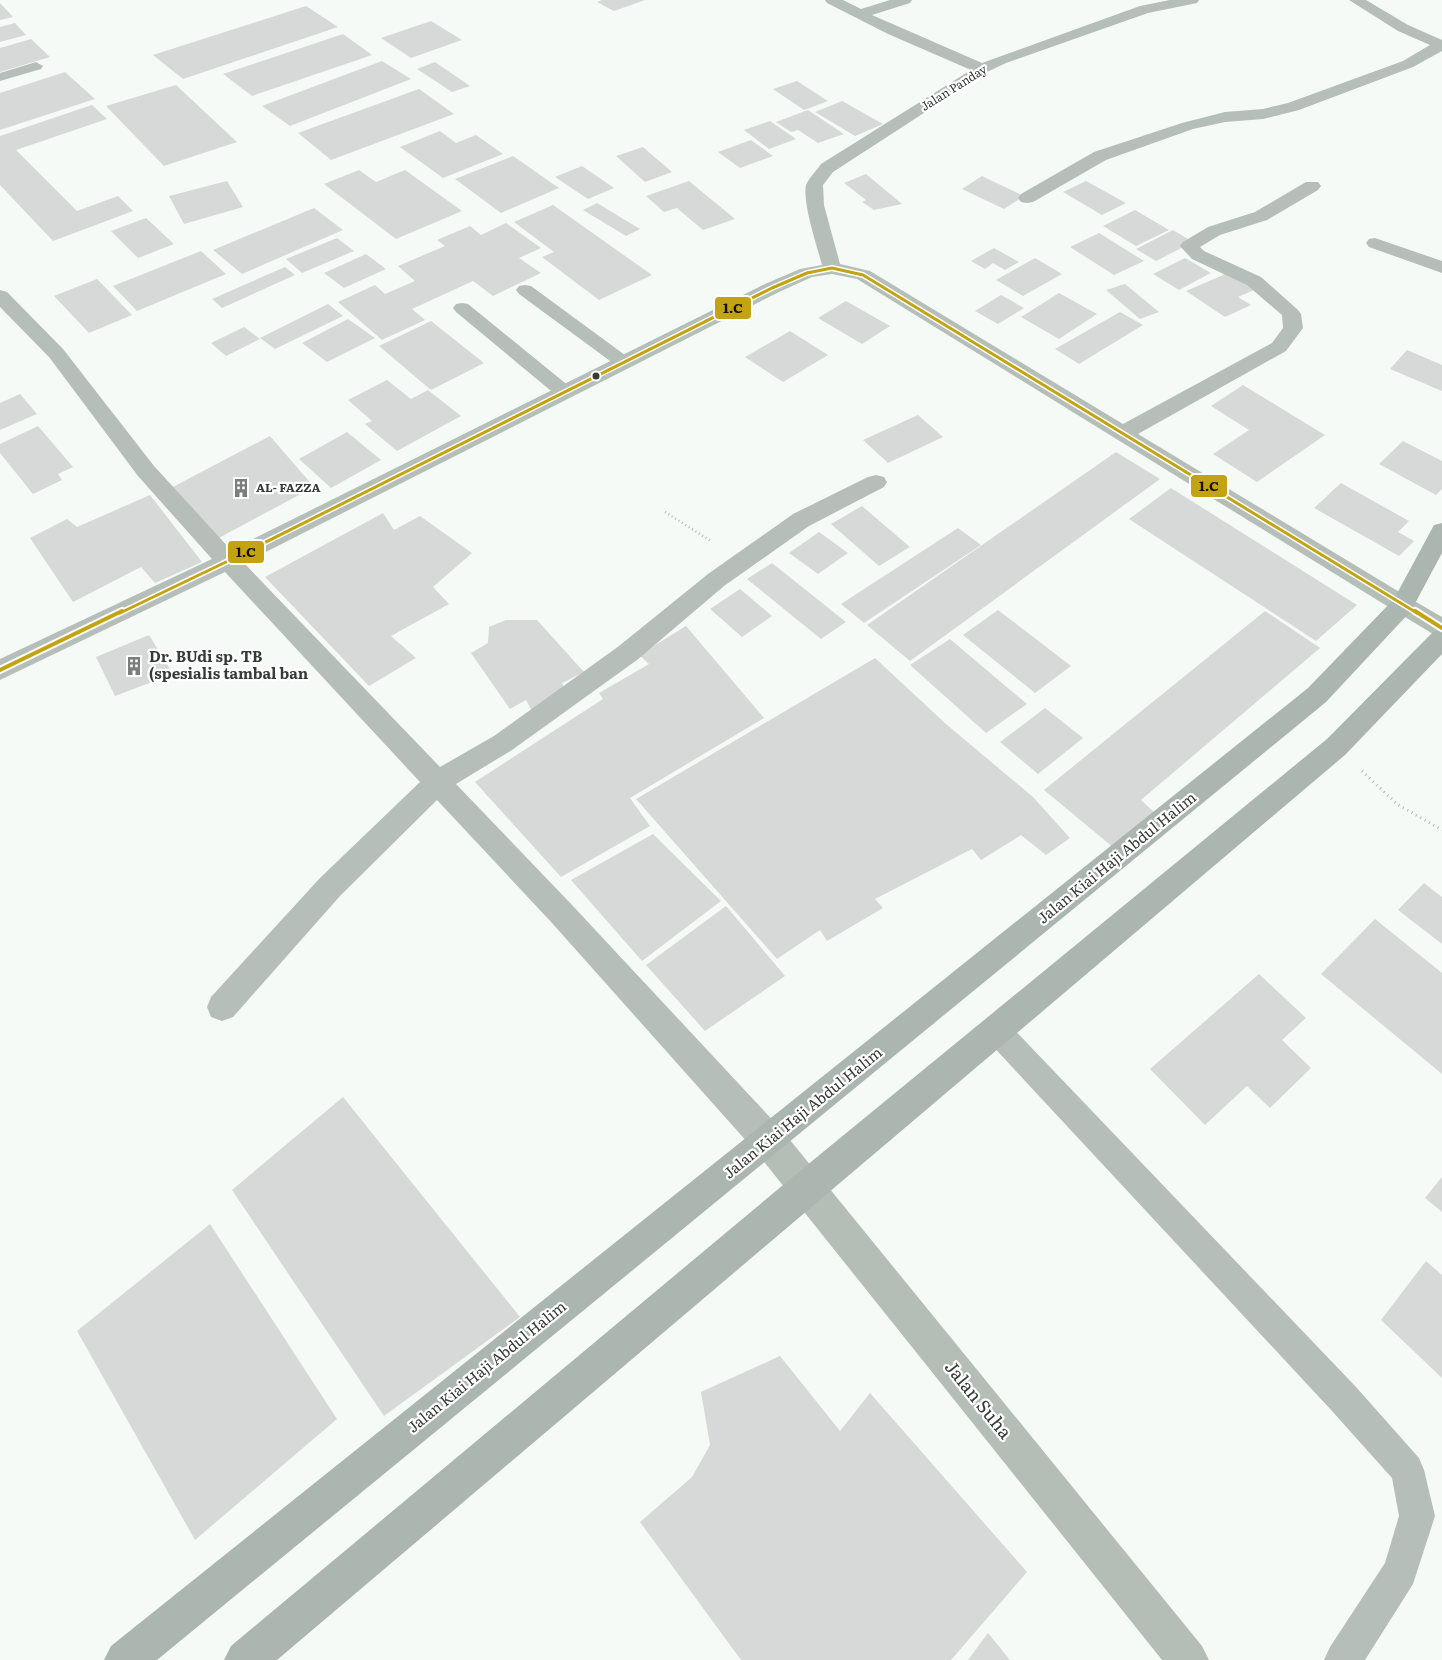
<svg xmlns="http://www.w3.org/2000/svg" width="1442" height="1660" font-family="Literata,serif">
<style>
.building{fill:#d7d8d8}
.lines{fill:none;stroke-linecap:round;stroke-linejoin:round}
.path-far1{stroke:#b4bab6;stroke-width:2.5;stroke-dasharray:1 3;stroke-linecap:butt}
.path{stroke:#b4bab6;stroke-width:3;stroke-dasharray:1 4;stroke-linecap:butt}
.lane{fill:#b5beb9;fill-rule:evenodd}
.street{fill:#b5beb9;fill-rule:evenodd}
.secondary{fill:#b4beb7;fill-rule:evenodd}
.primary{fill:#abb6b0;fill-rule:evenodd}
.bus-1-far1-casing{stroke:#fff;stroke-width:6}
.bus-1-casing{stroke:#fff;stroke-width:8}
.bus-1-far1{stroke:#c3a311;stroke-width:3}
.bus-1{stroke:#c3a311;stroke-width:4}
.bus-dot{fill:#373938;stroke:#fff;stroke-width:2}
.labels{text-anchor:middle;stroke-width:4.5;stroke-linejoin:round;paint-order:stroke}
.far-street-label{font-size:12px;fill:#373938;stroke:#fff}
.far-poi-label{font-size:12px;font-weight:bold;fill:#373938;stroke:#fff;text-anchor:start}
.poi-label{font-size:15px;font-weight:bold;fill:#373938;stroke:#fff;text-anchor:start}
.street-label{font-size:15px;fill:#373938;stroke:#fff}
.near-street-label{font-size:18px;fill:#373938;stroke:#fff}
.line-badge{stroke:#fff;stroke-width:2}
.pale-badge-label{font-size:14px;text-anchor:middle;font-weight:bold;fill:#111}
</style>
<rect width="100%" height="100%" fill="#f5faf7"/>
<path class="building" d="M602 0H645L614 11 597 2Z
M0 3 13 17 0 20Z
M306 6 338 27 183 79 153 55Z
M431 21 462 40 411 58 381 38Z
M15 23 26 35 0 42V27Z
M343 34 372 55 252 96 223 74Z
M31 39 50 57 0 72V48Z
M382 61 411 79 290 126 262 106Z
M435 62 470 86 452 92 417 69Z
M65 72 95 99 0 130V93Z
M797 81 828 101 804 110 773 89Z
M176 85 237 142 164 166 106 106Z
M419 89 454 114 331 160 298 133Z
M842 101 883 124 855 136 815 112Z
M92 105 107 119 16 150 77 211 118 196 133 211 53 241 0 185V136Z
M808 110 844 134 818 143 798 130 791 132 776 122Z
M770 121 796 139 769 149 744 130Z
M440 131 456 143 476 135 503 154 443 178 400 147Z
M751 140 773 156 740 168 718 152Z
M643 147 672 172 645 182 616 156Z
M513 156 559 188 501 213 455 179Z
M582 166 614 188 588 199 555 177Z
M359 170 376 182 405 170 462 211 396 239 324 184Z
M866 174 902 204 874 210 862 202 866 200 844 183Z
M982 176 1024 196 1004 209 962 189Z
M227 181 243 207 184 224 169 196Z
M689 181 735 219 703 230 677 208 664 212 646 196Z
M1086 181 1126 203 1102 215 1063 192Z
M597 203 640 229 626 236 583 210Z
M553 205 652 275 599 300 542 257 554 252 514 222Z
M314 208 343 230 242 274 213 250Z
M1135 210 1169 230 1136 246 1103 226Z
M146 218 174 244 138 258 111 231Z
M506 223 541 248 519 258 541 273 493 296 473 281 412 309 425 320 382 340 338 302 375 285 385 294 415 281 398 266 445 246 437 240 470 226 481 235Z
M1173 230 1193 242 1156 261 1136 249Z
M1099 233 1144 261 1114 275 1070 247Z
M337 238 354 251 302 273 286 259Z
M994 248 1019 262 1005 270 993 263 985 269 971 261Z
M201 251 226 274 137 311 113 286Z
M366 254 386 269 344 288 324 273Z
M1035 258 1062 274 1023 296 996 280Z
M1185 258 1211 273 1179 290 1153 274Z
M285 267 295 275 222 308 212 299Z
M1230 272 1256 289 1238 297 1251 305 1225 317 1186 291Z
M97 279 132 315 89 333 54 296Z
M1125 284 1159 312 1140 319 1106 290Z
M1059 293 1097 314 1059 339 1021 317Z
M1001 295 1024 308 998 324 975 311Z
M846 301 890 326 862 344 818 318Z
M328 304 343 316 275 349 260 338Z
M1120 312 1143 325 1079 364 1055 349Z
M348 319 375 338 327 362 302 343Z
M431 321 484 363 431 390 379 346Z
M244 327 260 339 226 356 211 343Z
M790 331 828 355 783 382 745 357Z
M1407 350 1442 365V391L1390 369Z
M387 380 411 399 428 390 461 416 397 451 365 424 372 421 348 400Z
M1243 385 1325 435 1257 482 1213 454 1249 430 1211 406Z
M20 394 37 414 0 430V403Z
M918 415 943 437 888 463 863 440Z
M38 426 73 467 58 474 62 480 33 494 0 453V444Z
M347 432 381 460 331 488 299 459Z
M270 436 314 487 215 540 169 489Z
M1403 441 1442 461V489L1436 495 1379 464Z
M1116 452 1160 479 910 661 867 625Z
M1341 483 1409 521 1398 532 1414 541 1399 556 1314 508Z
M1171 488 1357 605 1316 641 1129 519Z
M150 495 202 562 155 583 141 567 73 602 30 538 67 519 77 527Z
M862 506 910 547 879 566 831 524Z
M383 513 394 530 420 516 472 553 433 587 449 604 391 636 416 658 369 686 265 577Z
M958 528 981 545 864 623 841 604Z
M819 532 848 553 818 574 789 553Z
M772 563 846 622 821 639 747 579Z
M740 589 772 616 742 637 710 609Z
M998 610 1071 666 1035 693 963 635Z
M1265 611 1320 648 1141 800 1155 813 1114 848 1044 790Z
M506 620H537L584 672 562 683 566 691 534 715 526 700 510 709 471 653 488 643 489 627Z
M686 626 764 718 630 798 650 826 561 877 475 782 603 699 599 693 649 664 639 655Z
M149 635 173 674 115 696 96 657Z
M950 639 1027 704 986 733 910 665Z
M875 658 946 724 1033 797 1070 838 1046 855 1021 835 981 860 972 849 875 899 883 908 827 941 820 930 777 959 636 799Z
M1045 708 1083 738 1038 774 1000 742Z
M653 834 721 901 642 961 571 880Z
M1424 883 1442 897V944L1398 910Z
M726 906 785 976 705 1031 646 965Z
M1375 919 1442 973V1074L1321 974Z
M1259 974 1306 1018 1282 1040 1311 1068 1270 1108 1247 1086 1205 1125 1150 1069Z
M343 1097 520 1317 384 1416 232 1190Z
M1442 1177V1212L1425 1198Z
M210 1224 337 1419 195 1540 77 1331Z
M1426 1261 1442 1275V1378L1381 1320Z
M780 1356 840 1431 870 1393 1027 1572 951 1660H741L640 1522 692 1477 710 1445 701 1392Z
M988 1633 1010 1660H968Z"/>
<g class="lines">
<path class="path-far1" d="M665 512 711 541"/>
<path class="path" d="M1362 771 1397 804 1442 830"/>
<path class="lane" d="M36 62 43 66 41 69 0 81V73Z
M525 285 531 286 629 358 632 362 629 366 623 368 617 366 519 294 516 290 519 286Z
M462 303 468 304 570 387 572 391 570 395 563 397 556 395 456 312 453 308 456 304Z
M997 1018 1007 1022 1356 1387 1419 1458 1424 1470 1435 1516 1413 1584 1365 1660H1324L1330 1647 1385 1563 1399 1516 1392 1478 1332 1411 987 1040 983 1031 987 1022Z"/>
<path class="street" d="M825 0H843L861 9 890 0H912L910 3 872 15 982 63 1140 6 1170 0H1199L1197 3 1148 13 1006 63 987 72 833 172 823 185 824 205 840 264 870 271 1123 424 1272 343 1283 328 1282 315 1247 285 1192 259 1180 246 1183 242 1208 227 1255 212 1306 182H1318L1321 186 1318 190 1267 220 1220 235 1200 247 1204 251 1261 277 1298 310 1301 314 1303 328 1286 351 1138 434 1411 599 1415 605 1411 611 1403 614 1395 611 857 279 832 274 812 277 779 292 244 563 440 767 494 736 619 646 708 574 793 514 868 477 876 475 884 477 887 482 884 487 809 526 724 586 637 660 512 750 456 784 572 905 781 1129 785 1141 781 1153 769 1157 757 1153 552 923 437 800 340 896 233 1017 222 1021 211 1017 207 1007 211 997 320 878 420 782 225 572 0 680V659L212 559 138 476 49 357 0 307V290L7 292 63 349 154 466 231 550 765 284 800 269 822 265C818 249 800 196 807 183 810 177 817 170 821 164L971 70 888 34 827 3Z
M1349 0H1366L1408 25 1442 40V51L1413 67 1299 110 1263 119 1225 122 1193 129 1106 160 1033 202 1027 203 1021 202 1018 198 1021 194 1094 152 1182 123 1225 112 1263 109 1288 103 1403 61 1430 45 1398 31Z
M1375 238 1442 261V273L1369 247 1366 243 1369 239Z"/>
<path class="secondary" d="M1403 596 1411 599 1442 617V637L1433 634 1395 611 1391 605 1395 599Z
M769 1125 781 1129 1202 1646 1209 1660H1162L757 1153 753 1141 757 1129Z"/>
<path class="primary" d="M1442 523V553L1411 611 1326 702 157 1660H104L111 1646 1308 688 1394 599 1434 525Z
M1442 630V654L1345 755 277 1660H224L231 1646 795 1175 1327 739 1433 632Z"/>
<g class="bus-1-far1-casing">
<path id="bus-1-far1" d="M120 613 228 561 772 288 807 273 832 268 863 275 1417 613"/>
</g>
<g class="bus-1-casing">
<path id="bus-1" d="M1415 611 1442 628
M0 670 122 611"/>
</g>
<use href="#bus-1-far1" class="bus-1-far1"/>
<use href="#bus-1" class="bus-1"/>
</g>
<defs>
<g id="building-bare" transform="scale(1.5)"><path d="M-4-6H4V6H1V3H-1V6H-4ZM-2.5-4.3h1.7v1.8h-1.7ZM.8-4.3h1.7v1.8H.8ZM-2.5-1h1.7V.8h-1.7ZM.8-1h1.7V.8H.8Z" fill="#7a7d7b" stroke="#fff" stroke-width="2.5" paint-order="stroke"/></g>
</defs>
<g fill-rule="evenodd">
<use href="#building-bare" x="241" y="488"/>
<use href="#building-bare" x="134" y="666"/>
</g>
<circle class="bus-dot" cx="596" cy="376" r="4.5"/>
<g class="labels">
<g class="far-street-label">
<text transform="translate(954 88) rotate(-32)" y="4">Jalan Panday</text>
</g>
<g class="far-poi-label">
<text x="256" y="492">AL- FAZZA</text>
</g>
<g class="poi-label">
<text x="149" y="662">Dr. BUdi sp. TB<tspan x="149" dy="17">(spesialis tambal ban</tspan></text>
</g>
<g class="street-label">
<text transform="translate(1117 858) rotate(-39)" y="5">Jalan Kiai Haji Abdul Halim</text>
<text transform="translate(803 1113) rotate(-39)" y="5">Jalan Kiai Haji Abdul Halim</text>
<text transform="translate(487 1367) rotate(-39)" y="5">Jalan Kiai Haji Abdul Halim</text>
</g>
<g class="near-street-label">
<text transform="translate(978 1400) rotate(51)" y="6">Jalan Suha</text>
</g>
</g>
<g class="line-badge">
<rect x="714" y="296" width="38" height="24" rx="5" fill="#c3a311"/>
<rect x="1190" y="474" width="38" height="24" rx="5" fill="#c3a311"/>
<rect x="227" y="540" width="38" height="24" rx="5" fill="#c3a311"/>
</g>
<g class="pale-badge-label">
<text x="733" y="313">1.C</text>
<text x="1209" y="491">1.C</text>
<text x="246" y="557">1.C</text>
</g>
</svg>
